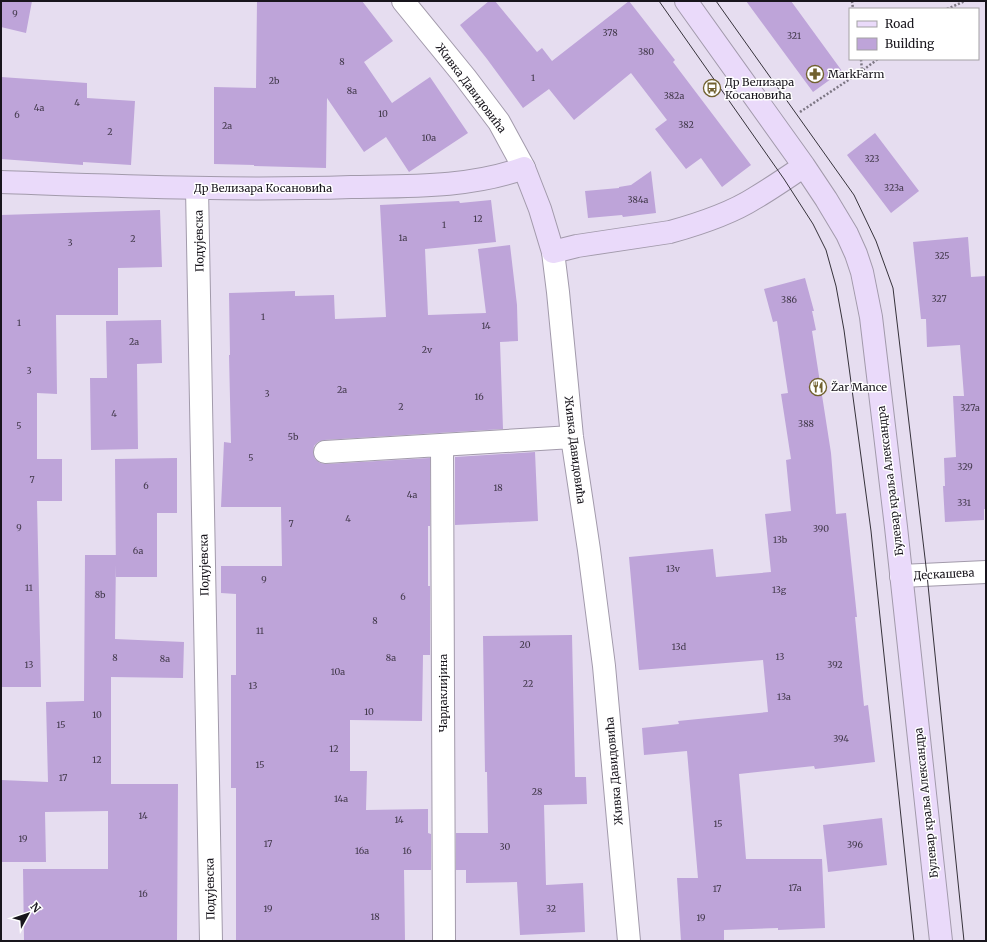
<svg xmlns="http://www.w3.org/2000/svg" width="987" height="942" font-family="Merriweather,serif">
<style>
.building{fill:#bea4d9}
.lines{fill:none;stroke-linecap:round;stroke-linejoin:round}
.street-casing{stroke:#a29aab;stroke-width:24}
.secondary-casing{stroke:#a29aab;stroke-width:24}
.path{stroke:#7d7784;stroke-width:2.5;stroke-dasharray:2 2;stroke-linecap:butt}
.street{stroke:#fff;stroke-width:22}
.secondary{stroke:#eadafa;stroke-width:22}
.tram{stroke:#36323b;stroke-width:1}
.labels{text-anchor:middle;stroke-width:3;stroke-linejoin:round;paint-order:stroke}
.number-label{font-size:9px;fill:#42394b}
.poi-label{font-size:11px;fill:#18151c;stroke:#fff;text-anchor:start}
.street-label{font-size:11px;fill:#18151c;stroke:#fff}
</style>
<rect width="100%" height="100%" fill="#e6ddf0"/>
<path class="building" d="M1 1H32L26 33 1 27Z
M257 1H362L393 41 364 62 392 103 430 77 468 133 409 172 386 137 364 152 327 98 326 168 254 166V165L214 164V87L256 88Z
M489 1H495L537 52 542 48 552 61 629 1 675 60 673 62 751 165 722 187 701 158 686 169 655 129 667 120 631 73 574 120 549 89 523 108 487 59 460 25Z
M746 1H791L842 71 813 92Z
M1 77 87 83V98L135 101 131 165 83 162V165L1 159Z
M875 133 919 191 891 213 847 155Z
M651 171 656 213 623 217 622 215 588 218 585 191 619 188V187L631 185Z
M491 200 496 242 425 249 428 315 486 313 478 249 510 245 517 305 518 341 500 342 503 429 324 440 318 442 314 446 313 452 315 459 320 463 326 464 430 458V526H428V586H430V655H423L422 721 350 720V771H367L366 810 428 809V833L431 834V870H404L405 941H236V788H231V675H236V594L221 593V566H282L281 507H221L224 442 231 443 229 355H230L229 293 295 291V296L334 295 335 319 386 317 380 205 459 201 460 203Z
M160 210 162 267 118 268V315H56L57 394 37 393V459H62V501H37L41 687H1V215Z
M968 237 971 277 986 276V509H984V520L945 522 943 486H945L944 458 956 457 953 396H964L960 345 927 347 926 319H921L913 242Z
M805 278 814 311H812L816 330 812 331 831 453 836 514 846 513 857 617H855L864 706 868 705 875 762 815 769 814 766 739 774 746 859H822L825 928 778 930V928L724 930V941H681L677 878H698L687 751 644 755 642 728 679 724 678 721 768 712 763 660 639 670 629 557 713 549 716 577 771 572 765 514 791 511 786 460 791 459 781 394 788 393 777 321 773 322 764 289Z
M161 320 162 363 137 364 138 449 91 450 90 378H107L106 321Z
M535 452 538 521 455 525V457Z
M177 458V513H157V577H116L115 459Z
M85 555H116L115 639 184 642 183 678 111 677V784H178L177 941H24L23 869H108V811L45 812 46 862H1V780L48 782 46 702 84 701Z
M572 635 575 777H586L587 804 544 805 546 885 583 883 585 932 520 935 517 882 466 883V870H456V833H488L487 772H485L483 636Z
M882 818 887 865 828 872 823 825Z"/>
<g class="lines">
<g class="street-casing">
<path id="street" d="M403 1 465 77 499 122 524 168
M197 188 211 941
M553 252 558 292 572 437 589 550 604 666 629 941
M442 445 444 941
M325 452 572 437
M901 576 986 572"/>
</g>
<g class="secondary-casing">
<path id="secondary" d="M686 1 804 166 826 199 847 234 856 254 862 272 871 317 896 527 941 941
M1 182C118 186 234 191 351 187 409 186 469 188 524 168L540 209 553 252 577 246 670 232C699 224 730 214 755 198 772 188 788 177 804 166"/>
</g>
<path class="path" d="M852 1 853 9
M947 9 965 1
M863 70 878 59
M800 112 862 71 861 59"/>
<use href="#street" class="street"/>
<use href="#secondary" class="secondary"/>
<path class="tram" d="M659 1 784 179 813 224 826 250 836 286 844 330 871 531 914 941
M716 1 854 195 876 241 893 288 927 575 964 941"/>
</g>
<defs>
<g id="pharmacy-ring" transform="scale(0.9)"><circle r="9.5" fill="#fff" stroke="#71612f" stroke-width="1.5"/><path d="M-2-6h4v4h4v4h-4v4h-4v-4h-4v-4h4Z" fill="#71612f"/></g>
<g id="bus-ring" transform="scale(0.9)"><circle r="9.5" fill="#fff" stroke="#71612f" stroke-width="1.5"/><path d="M-5-6H5V4H4V6H2V4H-2V6H-4V4H-5ZM-3.5-4V0h7V-4ZM-3.5 1.2v1.5H-2V1.2ZM2 1.2v1.5H3.5V1.2Z" fill="#71612f"/></g>
<g id="restaurant-ring" transform="scale(0.9)"><circle r="9.5" fill="#fff" stroke="#71612f" stroke-width="1.5"/><path d="M-5-6h1v4h1v-4h1v4h1v-4h1v5L-1.5 .5V6h-2V.5L-5-1ZM5-6V6H3V1.5H1.5Q1.5-4 5-6Z" fill="#71612f"/></g>
</defs>
<g fill-rule="evenodd">
<use href="#pharmacy-ring" x="815" y="74"/>
<use href="#bus-ring" x="712" y="88"/>
<use href="#restaurant-ring" x="818" y="387"/>
</g>
<g class="labels">
<g class="number-label">
<text x="15" y="17">9</text>
<text x="610" y="36">378</text>
<text x="794" y="39">321</text>
<text x="646" y="55">380</text>
<text x="342" y="65">8</text>
<text x="533" y="81">1</text>
<text x="274" y="84">2b</text>
<text x="352" y="94">8a</text>
<text x="674" y="99">382a</text>
<text x="77" y="106">4</text>
<text x="39" y="111">4a</text>
<text x="383" y="117">10</text>
<text x="17" y="118">6</text>
<text x="686" y="128">382</text>
<text x="227" y="129">2a</text>
<text x="110" y="135">2</text>
<text x="429" y="141">10a</text>
<text x="872" y="162">323</text>
<text x="894" y="191">323a</text>
<text x="638" y="203">384a</text>
<text x="478" y="222">12</text>
<text x="444" y="228">1</text>
<text x="403" y="241">1a</text>
<text x="133" y="242">2</text>
<text x="70" y="246">3</text>
<text x="942" y="259">325</text>
<text x="939" y="302">327</text>
<text x="789" y="303">386</text>
<text x="263" y="320">1</text>
<text x="19" y="326">1</text>
<text x="486" y="329">14</text>
<text x="134" y="345">2a</text>
<text x="427" y="353">2v</text>
<text x="29" y="374">3</text>
<text x="342" y="393">2a</text>
<text x="267" y="397">3</text>
<text x="479" y="400">16</text>
<text x="401" y="410">2</text>
<text x="970" y="411">327a</text>
<text x="114" y="417">4</text>
<text x="806" y="427">388</text>
<text x="19" y="429">5</text>
<text x="293" y="440">5b</text>
<text x="251" y="461">5</text>
<text x="965" y="470">329</text>
<text x="32" y="483">7</text>
<text x="146" y="489">6</text>
<text x="498" y="491">18</text>
<text x="412" y="498">4a</text>
<text x="964" y="506">331</text>
<text x="348" y="522">4</text>
<text x="291" y="527">7</text>
<text x="19" y="531">9</text>
<text x="821" y="532">390</text>
<text x="780" y="543">13b</text>
<text x="138" y="554">6a</text>
<text x="673" y="572">13v</text>
<text x="264" y="583">9</text>
<text x="29" y="591">11</text>
<text x="779" y="593">13g</text>
<text x="100" y="598">8b</text>
<text x="403" y="600">6</text>
<text x="375" y="624">8</text>
<text x="260" y="634">11</text>
<text x="525" y="648">20</text>
<text x="679" y="650">13d</text>
<text x="780" y="660">13</text>
<text x="115" y="661">8</text>
<text x="391" y="661">8a</text>
<text x="165" y="662">8a</text>
<text x="29" y="668">13</text>
<text x="835" y="668">392</text>
<text x="338" y="675">10a</text>
<text x="528" y="687">22</text>
<text x="253" y="689">13</text>
<text x="784" y="700">13a</text>
<text x="369" y="715">10</text>
<text x="97" y="718">10</text>
<text x="61" y="728">15</text>
<text x="841" y="742">394</text>
<text x="334" y="752">12</text>
<text x="97" y="763">12</text>
<text x="260" y="768">15</text>
<text x="63" y="781">17</text>
<text x="537" y="795">28</text>
<text x="341" y="802">14a</text>
<text x="143" y="819">14</text>
<text x="399" y="823">14</text>
<text x="718" y="827">15</text>
<text x="23" y="842">19</text>
<text x="268" y="847">17</text>
<text x="855" y="848">396</text>
<text x="505" y="850">30</text>
<text x="362" y="854">16a</text>
<text x="407" y="854">16</text>
<text x="795" y="891">17a</text>
<text x="717" y="892">17</text>
<text x="143" y="897">16</text>
<text x="268" y="912">19</text>
<text x="551" y="912">32</text>
<text x="375" y="920">18</text>
<text x="701" y="921">19</text>
</g>
<g class="poi-label">
<text x="828" y="78">MarkFarm</text>
<text x="725" y="86">Др Велизара<tspan x="725" dy="13">Косановића</tspan></text>
<text x="831" y="391">Žar Mance</text>
</g>
<g class="street-label">
<text transform="translate(471 88) rotate(53)" y="4">Живка Давидовића</text>
<text x="263" y="192">Др Велизара Косановића</text>
<text transform="translate(199 241) rotate(-91)" y="4">Подујевска</text>
<text transform="translate(575 450) rotate(83)" y="4">Живка Давидовића</text>
<text transform="translate(890 481) rotate(-97)" y="4">Булевар краља Александра</text>
<text transform="translate(204 565) rotate(-91)" y="4">Подујевска</text>
<text transform="translate(944 574) rotate(-3)" y="4">Дескашева</text>
<text transform="translate(443 693) rotate(-90)" y="4">Чардаклијина</text>
<text transform="translate(614 771) rotate(-95)" y="4">Живка Давидовића</text>
<text transform="translate(926 803) rotate(-96)" y="4">Булевар краља Александра</text>
<text transform="translate(210 889) rotate(-91)" y="4">Подујевска</text>
</g>
</g>
<rect width="987" height="942" fill="none" stroke="#18151c" stroke-width="4"/>
<rect x="849" y="8" width="130" height="52" fill="#ffffff" stroke="#a3a1a4"/>
<rect x="857" y="21" width="20" height="6" fill="#eadafa" stroke="#a3a1a4"/>
<text x="885" y="28" font-size="12" fill="#18151c">Road</text>
<rect x="857" y="38" width="20" height="12" fill="#bea4d9" stroke="#a3a1a4"/>
<text x="885" y="48" font-size="12" fill="#18151c">Building</text>
<g transform="translate(28 914) rotate(50)" stroke="#ffffff" stroke-width="3" paint-order="stroke">
<path d="M0-3L7 15L0 10L-7 15Z" fill="#18151c"/>
<text y="-6" font-size="11" font-weight="bold" text-anchor="middle" fill="#18151c">N</text>
</g>
</svg>
